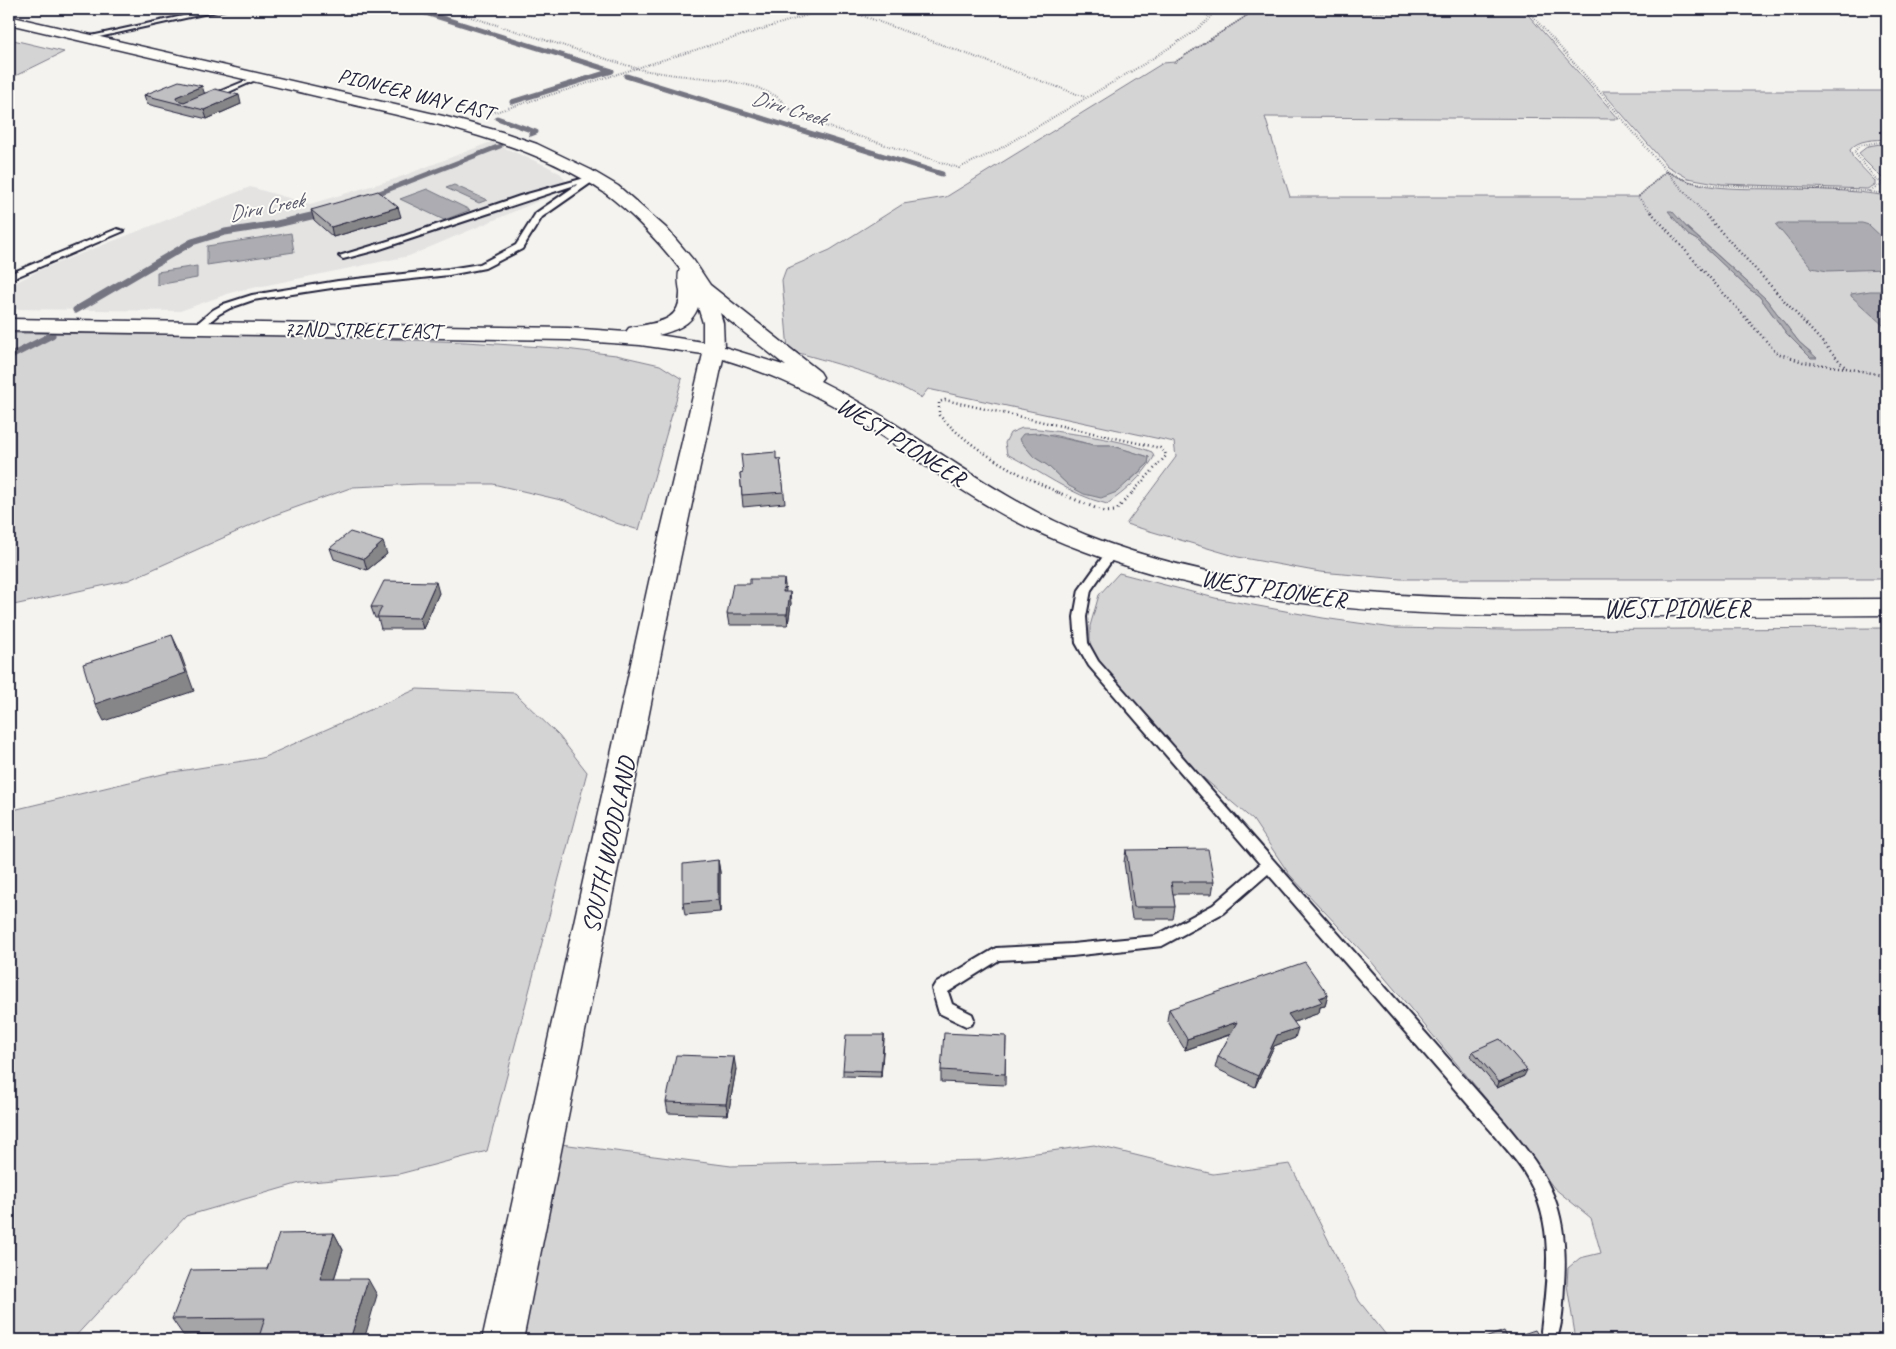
<svg xmlns="http://www.w3.org/2000/svg" width="1896" height="1349" font-family="Caveat,sans-serif">
<style>
.built{fill:#e4e3e2}
.green{fill:#d5d4d5;stroke:#7c7b88;fill-rule:evenodd}
.water{fill:#acacb2;stroke:#757582}
.lines{fill:none;stroke-linecap:round;stroke-linejoin:round}
.stream-far1{stroke:#757582;stroke-width:5}
.stream{stroke:#757582;stroke-width:7}
.lane-casing{stroke:#22223b;stroke-width:4}
.secondary-casing{stroke:#22223b;stroke-width:3}
.path-far2{stroke:#22223b;stroke-width:2;stroke-dasharray:0.5 2;stroke-linecap:butt}
.path-far1{stroke:#22223b;stroke-width:2.5;stroke-dasharray:1 3;stroke-linecap:butt}
.path{stroke:#22223b;stroke-width:3;stroke-dasharray:1 4;stroke-linecap:butt}
.lane{fill:#fdfcf7;fill-rule:evenodd}
.secondary{fill:#fdfcf7;fill-rule:evenodd}
.wall{fill:#a5a4a7;stroke:#22223b}
.shaded-wall{fill:#868688;stroke:#22223b}
.building{fill:#c0bfc2;stroke:#22223b}
.labels{text-anchor:middle;stroke-width:4;stroke-linejoin:round;paint-order:stroke}
.far-street-label{font-size:21px;fill:#22223b;stroke:#fdfcf7}
.far-water-label{font-size:21px;font-style:italic;fill:#59596b;stroke:#fdfcf7}
.street-label{font-size:25px;fill:#22223b;stroke:#fdfcf7}
</style>
<rect width="100%" height="100%" fill="#f4f3ef"/>
<filter id="ink" filterUnits="userSpaceOnUse"><feTurbulence type="fractalNoise" baseFrequency=".02" numOctaves="2"/><feDisplacementMap in="SourceGraphic" scale="10" xChannelSelector="R" yChannelSelector="G"/><feConvolveMatrix kernelMatrix="1 2 1 2 8 2 1 2 1" color-interpolation-filters="sRGB"/></filter>
<g filter="url(#ink)">
<path class="built" d="M491 142 547 166 561 174 565 180 577 188 560 192 409 256 233 292 180 311 9 309V286L42 269 250 187 310 204 395 179Z"/>
<path class="green" d="M1257 9H1523L1619 119 1265 117 1290 197H1638L1666 171C1703 192 1738 188 1779 189 1815 189 1852 190 1887 196V579H1401L1320 572 1238 557 1126 524 1176 457 1174 442 928 389 921 398C888 376 827 361 788 350L782 280 786 269 830 250 903 204 946 197 1163 63 1175 62ZM1681 222 1766 299 1799 342 1812 353 1811 358 1787 334 1759 296 1749 289 1697 240 1688 235Z
M9 39 64 52 9 79Z
M1602 91H1887V139C1876 140 1857 139 1850 150L1853 158 1875 181V185L1867 189 1722 184 1688 178 1667 166Z
M1887 143V183L1863 159 1859 153 1868 146Z
M9 333 270 335 466 342 557 348 616 355 660 365 682 379 639 530 616 523 565 501 493 484H419L353 487 272 516 129 580 9 606Z
M1022 428C1038 428 1052 431 1068 433 1096 437 1125 441 1152 452L1154 457C1142 477 1126 491 1107 504 1070 495 1040 471 1007 454L1005 443 1010 433ZM1053 435 1094 445H1110L1149 457 1148 464 1130 481 1069 486 1047 465 1034 457 1019 439Z
M1119 573 1215 598 1323 618 1393 628 1505 630 1887 628V1340H1576L1567 1285 1568 1268 1580 1258 1601 1253 1591 1218 1554 1188 1487 1100 1370 960 1289 874 1253 820 1200 775 1106 670 1090 647V626L1099 595Z
M417 689 515 693 559 736 587 772 487 1151 399 1174 300 1183 186 1216 72 1340H9V811L167 773 262 758Z
M561 1144 731 1166 986 1160 1094 1145 1213 1174 1290 1164 1359 1301 1390 1340H518Z"/>
<path class="water" d="M454 185 487 200 479 203 446 188Z
M427 189 470 210 444 220 400 199Z
M1668 211H1672L1689 230 1766 299 1799 342 1817 358H1811L1787 334 1759 296 1749 289 1697 240 1688 235Z
M1779 223H1862L1869 225 1887 242V269L1827 271 1812 268 1776 225Z
M291 233 294 252 207 265V246Z
M197 266V278L157 285V272Z
M1870 291H1887V326H1884L1851 296V294Z
M1038 433 1094 445H1110L1149 457 1148 464 1117 492 1101 498 1084 494 1069 486 1047 465 1034 457 1019 439 1023 434Z"/>
<g class="lines">
<path class="stream-far1" d="M413 9 612 71 512 102
M626 76 942 174
M497 118 536 132 531 134
M369 197 500 146"/>
<path class="stream" d="M76 310 192 242 225 232 277 224 324 213
M9 357 52 335"/>
<g class="lane-casing">
<path id="lane" d="M215 9H226L85 40 82 38Z
M255 77 260 78 211 100 204 98Z
M592 176H595V180L542 217 522 249 485 268 449 275 338 287 253 300 230 308 219 314 201 329H195L193 327 213 310 224 304 252 295 338 281 449 269 480 264 516 245 536 213 578 184 377 250 343 259 339 256 401 237 520 196Z
M117 229 124 231 9 280V274Z
M1111 550 1117 553 1091 590 1086 617 1088 643 1098 661 1504 1122C1551 1178 1569 1209 1564 1285 1563 1302 1563 1322 1557 1338L1550 1340 1543 1338 1541 1331C1547 1281 1555 1227 1529 1181 1520 1163 1505 1148 1492 1132L1268 874 1223 913 1162 946 1072 956 999 960 948 992 952 1004 972 1014 974 1019 972 1024 966 1026 939 1013 932 989 935 984 996 948 1072 944 1155 936 1213 905 1260 864 1089 666 1076 643 1074 617 1079 590 1107 551Z"/>
</g>
<g class="secondary-casing">
<path id="secondary" d="M9 16 443 116 502 132 537 144 591 170 618 186 666 228 694 261 710 285 820 372 823 377 820 381C912 427 989 496 1086 535 1231 592 1392 598 1545 599 1659 601 1773 599 1887 599V615C1797 616 1707 616 1617 616 1443 617 1249 615 1084 551 1051 539 1020 525 990 507 944 480 901 448 856 419 814 393 770 373 723 359L680 559 523 1340H482L654 559 703 354 640 345 568 340 9 331V319L568 328 626 332 629 328C652 322 681 325 680 292 679 284 677 276 680 269 660 243 631 212 605 193 556 159 497 140 440 125L9 24ZM698 307 703 323V342L658 335C674 331 692 325 698 307ZM720 313 786 366 724 347 723 323Z"/>
</g>
<path class="path-far2" d="M445 9 642 70 675 75 724 80 756 87 776 96 800 118 959 168 994 152 1144 64 1192 33 1207 21 1212 14 1222 9
M844 9 1085 97
M1186 9 1210 16
M1526 9 1598 90 1666 171 1690 182 1714 185 1868 191 1887 195
M1251 12 1527 11
M1175 62 1257 9
M492 113 827 9
M1887 141 1860 145 1854 152 1876 179 1887 187
M1868 191 1883 185
M1652 213 1638 197 1666 171 1704 213"/>
<path class="path-far1" d="M1651 212 1777 353 1803 362 1846 368
M1703 212 1846 368
M1846 368 1887 376
M1060 493C1015 473 973 451 939 415V402L945 400 1160 448 1165 452 1166 456 1132 493"/>
<path class="path" d="M1057 492 1105 512 1115 511 1133 492"/>
<use href="#lane" class="lane"/>
<use href="#secondary" class="secondary"/>
</g>
<path class="wall" d="M205 93 241 104 207 119 147 104 144 95Z
M311 210 401 217 333 237 314 220Z
M776 459H780L785 503 743 507 740 473 743 472Z
M330 548 387 554 367 570 334 559Z
M785 592 791 603 788 625H729L727 614Z
M439 593 423 629H381L378 618H375L371 607Z
M1126 850 1214 882 1212 894H1173L1175 907 1173 919H1132L1124 862Z
M718 860 720 872V912L685 915 683 903Z
M1328 995 1325 1006 1320 1007 1319 1013 1294 1022 1295 1038 1274 1046 1255 1087 1215 1068 1218 1057 1230 1035 1185 1050 1167 1020 1169 1009Z
M884 1035 881 1077 843 1076V1070Z
M1006 1036 1005 1085 941 1082V1070Z
M1473 1051 1524 1076 1497 1088 1471 1056Z
M736 1069 728 1115 668 1113 666 1102Z
M334 1233 343 1250 334 1279 377 1295 260 1334 183 1335 172 1319 267 1269Z"/>
<path class="shaded-wall" d="M202 86 205 95 178 104 176 97Z
M239 95 241 104 207 119 204 110Z
M398 207 401 217 333 237 331 227Z
M383 542 387 554 367 570 364 559Z
M784 579 786 590 784 603 783 592Z
M436 582 439 593 423 629 420 618Z
M790 592 791 603 788 625 787 614Z
M172 635 180 652 194 691 104 721 95 704Z
M718 860 720 872V912L718 900Z
M1328 995 1325 1006 1320 1007 1319 1013 1286 1025 1288 1014 1319 998Z
M1237 1022 1234 1033 1185 1050 1187 1039Z
M1298 1028 1295 1038 1274 1046 1255 1087 1258 1076 1277 1035Z
M884 1035V1041L881 1077V1071Z
M734 1057 736 1069 728 1115 726 1104Z
M1527 1070 1524 1076 1497 1088 1499 1082Z
M334 1233 343 1250 329 1295 320 1279Z
M368 1279 377 1295 364 1340H350Z"/>
<path class="building" d="M179 81 202 86 176 97 177 100 184 102 215 89 239 95 204 110 144 95Z
M378 191 398 207 331 227 311 210Z
M776 452V459H780L784 492 742 495 740 473 743 472 741 455Z
M350 532 383 542 364 559 330 548Z
M750 579H784L783 592H790L787 614H727L733 584H750Z
M384 581 436 582 420 618 377 617 382 607H371Z
M172 635 186 673 95 704 83 664Z
M1208 849 1214 882H1171L1175 907H1134L1126 850Z
M718 860V900L683 903V864Z
M1305 962 1328 995 1319 998 1322 1002 1288 1014 1298 1028 1277 1035 1258 1076 1218 1057 1237 1022 1187 1039 1169 1009Z
M944 1033 1006 1036 1005 1074 941 1070Z
M846 1035H884L881 1071 843 1070Z
M1500 1039 1527 1070 1499 1082 1473 1051Z
M676 1055 734 1057 726 1104 666 1102Z
M334 1233 320 1279H368L350 1340H258L265 1318 172 1319 191 1270 267 1269 279 1234Z
M1535 1330 1541 1340H1483L1482 1339 1504 1331 1508 1339Z"/>
</g>
<g class="labels">
<g class="far-street-label">
<text transform="translate(416 94) rotate(14)" y="7">PIONEER WAY EAST</text>
<text transform="translate(362 330) rotate(1)" y="7">72ND STREET EAST</text>
</g>
<g class="far-water-label">
<text transform="translate(789 108) rotate(17)" y="7">Diru Creek</text>
<text transform="translate(266 207) rotate(-11)" y="7">Diru Creek</text>
</g>
<g class="street-label">
<text transform="translate(902 441) rotate(32)" y="9">WEST PIONEER</text>
<text transform="translate(1274 588) rotate(9)" y="9">WEST PIONEER</text>
<text x="1677" y="617">WEST PIONEER</text>
<text transform="translate(608 845) rotate(-78)" y="9">SOUTH WOODLAND</text>
</g>
</g>
<rect width="1896" height="1349" fill="none" stroke="#fdfcf7" stroke-width="30"/>
<rect x="15" y="15" width="1866" height="1319" fill="none" stroke="#22223b" stroke-width="2" filter="url(#ink)"/>
</svg>
